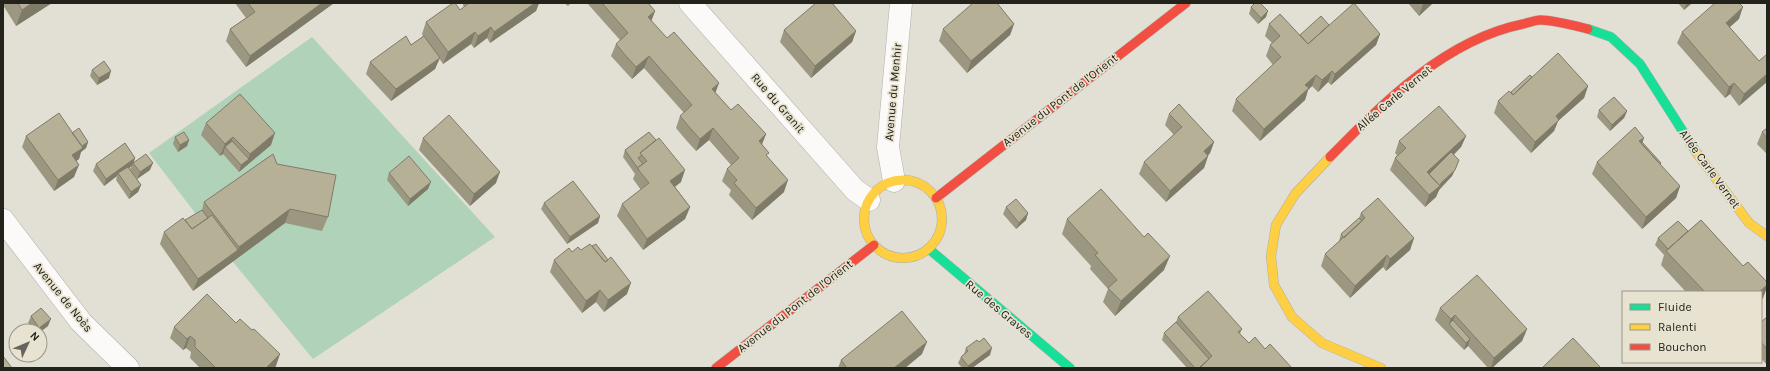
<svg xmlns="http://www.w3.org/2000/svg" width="1770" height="371" font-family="Karla,sans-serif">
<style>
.garden{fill:#afd2b8}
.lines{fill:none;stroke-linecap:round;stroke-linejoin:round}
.street-casing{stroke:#b0aea6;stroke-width:23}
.fast-casing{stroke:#b0aea6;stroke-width:10}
.slow-casing{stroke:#b0aea6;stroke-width:10}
.jam-casing{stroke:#b0aea6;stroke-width:10}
.street{stroke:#fbfaf9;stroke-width:22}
.fast{stroke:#16e098;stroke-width:9}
.slow{stroke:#ffcf43;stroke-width:9}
.jam{stroke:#f24e42;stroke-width:9}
.wall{fill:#9c9781}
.shaded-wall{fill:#7f7b69}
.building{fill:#b5b096;stroke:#7f7b69}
.labels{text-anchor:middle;stroke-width:3.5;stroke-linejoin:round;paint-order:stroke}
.street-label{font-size:12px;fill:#23221b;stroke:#e7e3d0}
</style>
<rect width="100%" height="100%" fill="#e2e0d5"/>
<path class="garden" d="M312 37 495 237 313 359 233 262 149 153Z"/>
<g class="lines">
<g class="street-casing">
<path id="street" d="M690 3 855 190 869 200
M894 181 888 147 901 3
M3 220 81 322 128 368"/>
</g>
<g class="fast-casing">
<path id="fast" d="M1588 29 1611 37 1640 64 1696 152
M929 249 1070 368"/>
</g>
<g class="slow-casing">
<path id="slow" d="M1696 152 1749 223 1767 236
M1330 157 1295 194 1276 225 1271 256 1274 285 1292 317 1322 343 1381 368
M864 219a39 39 0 1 1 78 0a39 39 0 1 1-78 0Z"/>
</g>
<g class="jam-casing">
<path id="jam" d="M1330 157C1384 102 1445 40 1523 24 1528 23 1535 20 1540 20 1551 20 1577 26 1588 29
M936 198 1186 3
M716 368 874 245"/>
</g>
<use href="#street" class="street"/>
<use href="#fast" class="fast"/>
<use href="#slow" class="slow"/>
<use href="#jam" class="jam"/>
</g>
<path class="wall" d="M3 3H52L16 26 3 5Z
M235 3H334L246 67 226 41 230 29 246 18Z
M463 3H539L536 11 490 43 487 38 474 48 471 44 443 64 439 58 435 69 391 101 366 74 370 62 411 45 423 36 422 34 426 22 460 10 464 7 463 5Z
M564 3H571L568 6Z
M587 3H648L655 11 651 21 731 110 766 134 762 145 784 192 752 220 729 195 731 190 722 181 727 169 731 165 709 140 696 151 686 140 676 128 680 116 684 113 644 68 632 79 621 67 611 56 616 44 620 40Z
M1408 3H1433L1419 16Z
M1678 3H1692L1684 10Z
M1251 7 1266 17 1258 24 1249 14Z
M1739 19 1729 27 1759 61 1739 106 1730 94 1725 98 1677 43 1682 32Z
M1014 24 1010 35 967 73 939 41 943 29Z
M1269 24 1300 35 1329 25 1380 34 1376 45 1331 85 1328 82 1318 92 1312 86 1308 90 1305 100 1260 141 1232 111 1236 99 1273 65 1266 56 1270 45 1272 43 1265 36Z
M784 30 856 31 852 42 811 78 780 42Z
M92 70 109 78 97 85 90 76Z
M1532 77 1588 86 1584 98 1558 121 1554 131 1531 153 1494 113 1498 101Z
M1599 110 1627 111 1624 118 1610 131 1597 117Z
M1169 114 1214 142 1210 153 1208 156 1204 168 1166 202 1139 174 1144 162 1174 135 1165 125Z
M206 123 271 145 239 172 223 154 220 156 201 135Z
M1767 128V154L1757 144 1762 132Z
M649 132 681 182 675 187 690 207 685 219 643 250 617 216 622 204 641 190 633 179 635 174 623 157 625 150Z
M72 133 88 142 86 148 81 152 79 159 76 161 74 177 54 191 22 147 26 136Z
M1466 136 1461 147 1454 155 1459 160 1452 176 1439 190 1436 197 1425 207 1390 170 1395 158 1397 155 1395 153 1399 141Z
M175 137 189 140 187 146 178 152 173 144Z
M423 138 496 183 470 206 419 150Z
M1644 138 1642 142 1661 163 1660 165 1680 186 1676 198 1642 229 1592 174 1597 162Z
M135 158 134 162 150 170 137 179 130 169 132 166 129 168 141 185 138 192 129 199 116 180 117 176 104 186 93 171 96 164Z
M277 164 328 217 322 231 285 223 193 291 160 244 164 232 185 220 202 210 204 202Z
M389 173 428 189 408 206 387 180Z
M544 203 600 216 598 223 567 244 541 209Z
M1006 207 1028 213 1026 220 1016 229 1003 214Z
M1361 213 1414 238 1410 250 1386 271 1383 267 1350 298 1321 266 1325 254 1339 242V241L1341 234 1359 218Z
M1067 219 1164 270 1115 316 1103 302 1108 289 1090 269 1091 266 1062 234Z
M1701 220 1743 266 1748 262 1767 282V287L1763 298 1761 300V292H1686L1661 265 1664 255 1655 245 1658 238 1678 221 1688 231Z
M581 250 627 294 604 312 596 302 582 313 550 272 554 260 572 252Z
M1440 308 1527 329 1522 341 1492 368H1488L1468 346 1464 350 1435 320Z
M31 316 48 326 40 332V331H34L28 323Z
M1178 317 1242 329 1240 334 1249 343 1265 349 1292 368H1187L1162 340 1164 333 1176 322Z
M1767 317V365L1761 358V322Z
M174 327 276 366 274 368H200L190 358 191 352 186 348 183 350 170 338Z
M966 348 990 355 972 368H962L958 363 961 357 964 354Z
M922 354 905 368H838L841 360Z"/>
<path class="shaded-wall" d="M32 3H52L16 26 22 10Z
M322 3H334L246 67 250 56Z
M535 3H539L536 11 490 43 494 32Z
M1424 3H1433L1419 16 1423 4Z
M1687 3H1692L1684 10Z
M1743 7 1739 19 1721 35 1726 23Z
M655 11 651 22 648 17Z
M1268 11 1266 17 1258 24 1261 18Z
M1014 24 1010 35 967 73 971 61Z
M491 27 487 38 474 48 478 36Z
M856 31 852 42 811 78 815 66Z
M475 32 471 44 443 64 448 52Z
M1380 34 1376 45 1331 85 1335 74Z
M649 56 644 68 632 79 636 67Z
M440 58 435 69 391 101 396 89Z
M111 71 109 78 97 85 99 78Z
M1332 71 1328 82 1318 92 1322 80Z
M1767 74V82L1739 106 1744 94Z
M1316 75 1312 86 1308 90 1305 100 1260 141 1264 129 1305 85Z
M719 83 715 94 712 89Z
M1734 83 1730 94 1725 98 1729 87Z
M1588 86 1584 98 1558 121 1554 131 1531 153 1535 142 1556 116Z
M1627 111 1624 118 1610 131 1612 125Z
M713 128 709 140 696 151 700 139Z
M275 133 271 145 246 166 250 154Z
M766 134 761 146 759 141Z
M1466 136 1461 147 1428 179 1427 172Z
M233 137 229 148 225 147 223 154 220 156 225 144Z
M1644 138 1640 149 1639 141Z
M189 140 187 146 178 152 180 145Z
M88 142 86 148 81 152 79 159 68 167 72 155Z
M1214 142 1210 153 1200 163 1204 151Z
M1208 156 1204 168 1166 202 1170 191Z
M135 158 132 166 119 175 118 173 117 176 104 186 106 179Z
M249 159 246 166 239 172 241 165Z
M153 163 150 170 137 179 140 172Z
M79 165 74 177 54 191 58 180Z
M685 170 681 182 666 193 670 181Z
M1455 170 1452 176 1439 190 1436 197 1425 207 1429 195Z
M500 172 496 183 470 206 474 194Z
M788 180 784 192 752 220 756 208Z
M431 182 428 189 408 206 410 199Z
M141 185 138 192 129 199 131 192Z
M1680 186 1676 198 1642 229 1646 217Z
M690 207 685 219 643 250 647 239Z
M290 209 285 223 193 291 198 279 238 250 239 247Z
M1028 213 1026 220 1016 229 1019 223Z
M600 216 598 223 567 244 570 237Z
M1414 238 1410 250 1386 271 1390 259Z
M1387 255 1383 267 1350 298 1355 286Z
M1170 256 1164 270 1115 316 1121 301Z
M631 283 627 294 604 312 608 300Z
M1767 285V287L1763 298 1761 300V292H1759Z
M600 290 596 302 582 313 586 301Z
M1455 315 1451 326 1449 324 1451 319Z
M51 319 48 326 40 332V331H38L39 328Z
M1527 329 1522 341 1492 368H1491L1494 358Z
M190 336 186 348 183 350 187 339Z
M1470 339 1468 346 1464 350 1466 343Z
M927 342 922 354 905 368H894Z
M992 348 990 355 972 368H968V366Z
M280 354 276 366 274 368H266Z"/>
<path class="building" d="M18 3H32L22 10Z
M248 3H322L250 56 230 29 255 12Z
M453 3H455L460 10 469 3H535L494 32 491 27 478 36 475 32 448 52 426 22Z
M602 3H648L655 11 648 17 667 38 674 32 719 83 712 89 731 110 738 104 766 134 759 141 769 153 766 155 788 180 756 208 734 183 737 180 727 169 739 158 713 128 700 139 690 128 680 116 692 105 649 56 636 67 626 56 616 44 628 33Z
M816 3H832L856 31 815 66 784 30Z
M973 3H997L1014 24 971 61 943 29Z
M1255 3H1260L1268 11 1261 18 1251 7Z
M1354 3 1380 34 1335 74 1332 71 1322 80 1316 75 1305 85 1309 88 1264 129 1236 99 1281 57 1270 45 1280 36 1269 24 1280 14 1308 44Z
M1715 3H1739L1743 7 1726 23 1759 61 1767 54V74L1744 94 1734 83 1729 87 1682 32Z
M1321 16 1329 25 1308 44 1300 35Z
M406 36 411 45 424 36 440 58 396 89 370 62Z
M1558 53 1588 86 1556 116 1559 120 1535 142 1498 101 1509 91 1513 95Z
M104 61 111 71 99 78 92 70Z
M1530 75 1532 77 1513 95 1511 92Z
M240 94 275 133 250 154 233 137 225 144 206 123Z
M1614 97 1627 111 1612 125 1599 110Z
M1179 104 1214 142 1204 151 1208 156 1170 191 1144 162 1182 127 1169 114Z
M1439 106 1466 136 1427 172 1440 186 1429 195 1395 158 1406 148 1399 141Z
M59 113 83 148 72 155 79 165 58 180 26 136Z
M449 115 500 172 474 194 423 138Z
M1635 127 1644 138 1639 141 1680 186 1646 217 1597 162Z
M79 128 88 142 82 146 72 133Z
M1767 128V138L1762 132Z
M184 132 189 140 180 145 175 137Z
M649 132 656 140 640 153 642 155 638 158 643 164 637 168 639 170 625 150Z
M659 138 685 170 670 181 690 207 647 239 622 204 649 183 637 168 647 161 640 153Z
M232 141 249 159 241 165 225 147Z
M1642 142 1661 163 1660 164 1641 143Z
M125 143 135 158 106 179 96 164Z
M1451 152 1459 160 1455 170 1441 183 1438 191 1440 186 1429 174Z
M146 154 153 163 140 172 133 163Z
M273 154 277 164 336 175 328 217 290 209 239 247 204 202Z
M409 156 431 182 410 199 389 173Z
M128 167 141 185 131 192 118 173Z
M573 181 600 216 570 237 544 203Z
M1101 189 1144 237 1148 233 1170 256 1121 301 1108 288 1117 280 1095 255 1098 253 1067 219Z
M1378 198 1414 238 1390 259 1387 255 1355 286 1325 254 1365 218 1361 213Z
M1016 199 1028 213 1019 223 1006 207Z
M202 210 208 218 192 229 185 220Z
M212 215 238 250 198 279 164 232 183 218 192 229Z
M1359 218 1362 221 1344 238 1341 234Z
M1701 220 1743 266 1748 262 1767 282V285L1759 292H1705L1666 251Z
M1678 221 1688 231 1668 249 1658 238Z
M590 244 605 262 611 257 631 283 608 300 600 290 586 301 554 260 569 248 572 252 578 247 581 250Z
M596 244 608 260 605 262 592 246Z
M1477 275 1527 329 1494 358 1455 315 1451 319 1440 308Z
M1208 291 1242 329 1238 332 1249 343 1255 337 1265 349 1270 344 1292 368H1201L1200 367 1212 356 1178 317Z
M207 294 236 323 240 319 252 330 254 329 280 354 266 368H216L195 347V340L190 336 187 339 174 327Z
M41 308 51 319 39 328 31 316Z
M902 311 927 342 894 368H847L841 360Z
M1767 317V349L1761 342V322Z
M1453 320 1470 339 1466 343 1449 324Z
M1176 322 1209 359 1200 368H1195L1164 333Z
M984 338 992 348 968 366 961 357 968 351 966 348 977 340 979 342Z
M1573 338 1601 368H1542Z
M3 356 12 368H3Z"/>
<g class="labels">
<g class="street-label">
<text transform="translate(893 92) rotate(-85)" y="4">Avenue du Menhir</text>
<text transform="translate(1394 98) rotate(-40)" y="4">Allée Carle Vernet</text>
<text transform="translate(1060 100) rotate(-38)" y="4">Avenue du Pont de l'Orient</text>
<text transform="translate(778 103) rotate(49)" y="4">Rue du Granit</text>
<text transform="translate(1710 169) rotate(54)" y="4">Allée Carle Vernet</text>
<text transform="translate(63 297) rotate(51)" y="4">Avenue de Noès</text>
<text transform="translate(795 306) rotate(-38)" y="4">Avenue du Pont de l'Orient</text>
<text transform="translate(999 309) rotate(40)" y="4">Rue des Graves</text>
</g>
</g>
<rect width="1770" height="371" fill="none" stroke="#23221b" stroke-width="8"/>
<rect x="1622" y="291" width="140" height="72" fill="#e7e3d0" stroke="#999688"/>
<rect x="1630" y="304" width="20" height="6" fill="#16e098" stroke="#999688"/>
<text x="1658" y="311" font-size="12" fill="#23221b">Fluide</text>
<rect x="1630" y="324" width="20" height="6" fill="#ffcf43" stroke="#999688"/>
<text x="1658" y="331" font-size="12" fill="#23221b">Ralenti</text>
<rect x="1630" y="344" width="20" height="6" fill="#f24e42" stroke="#999688"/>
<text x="1658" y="351" font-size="12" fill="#23221b">Bouchon</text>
<g transform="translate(28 343) rotate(46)"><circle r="19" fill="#e7e3d0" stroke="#999688"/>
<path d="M0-3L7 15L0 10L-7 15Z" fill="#66645c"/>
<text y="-6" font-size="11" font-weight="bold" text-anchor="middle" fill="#23221b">N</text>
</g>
</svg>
